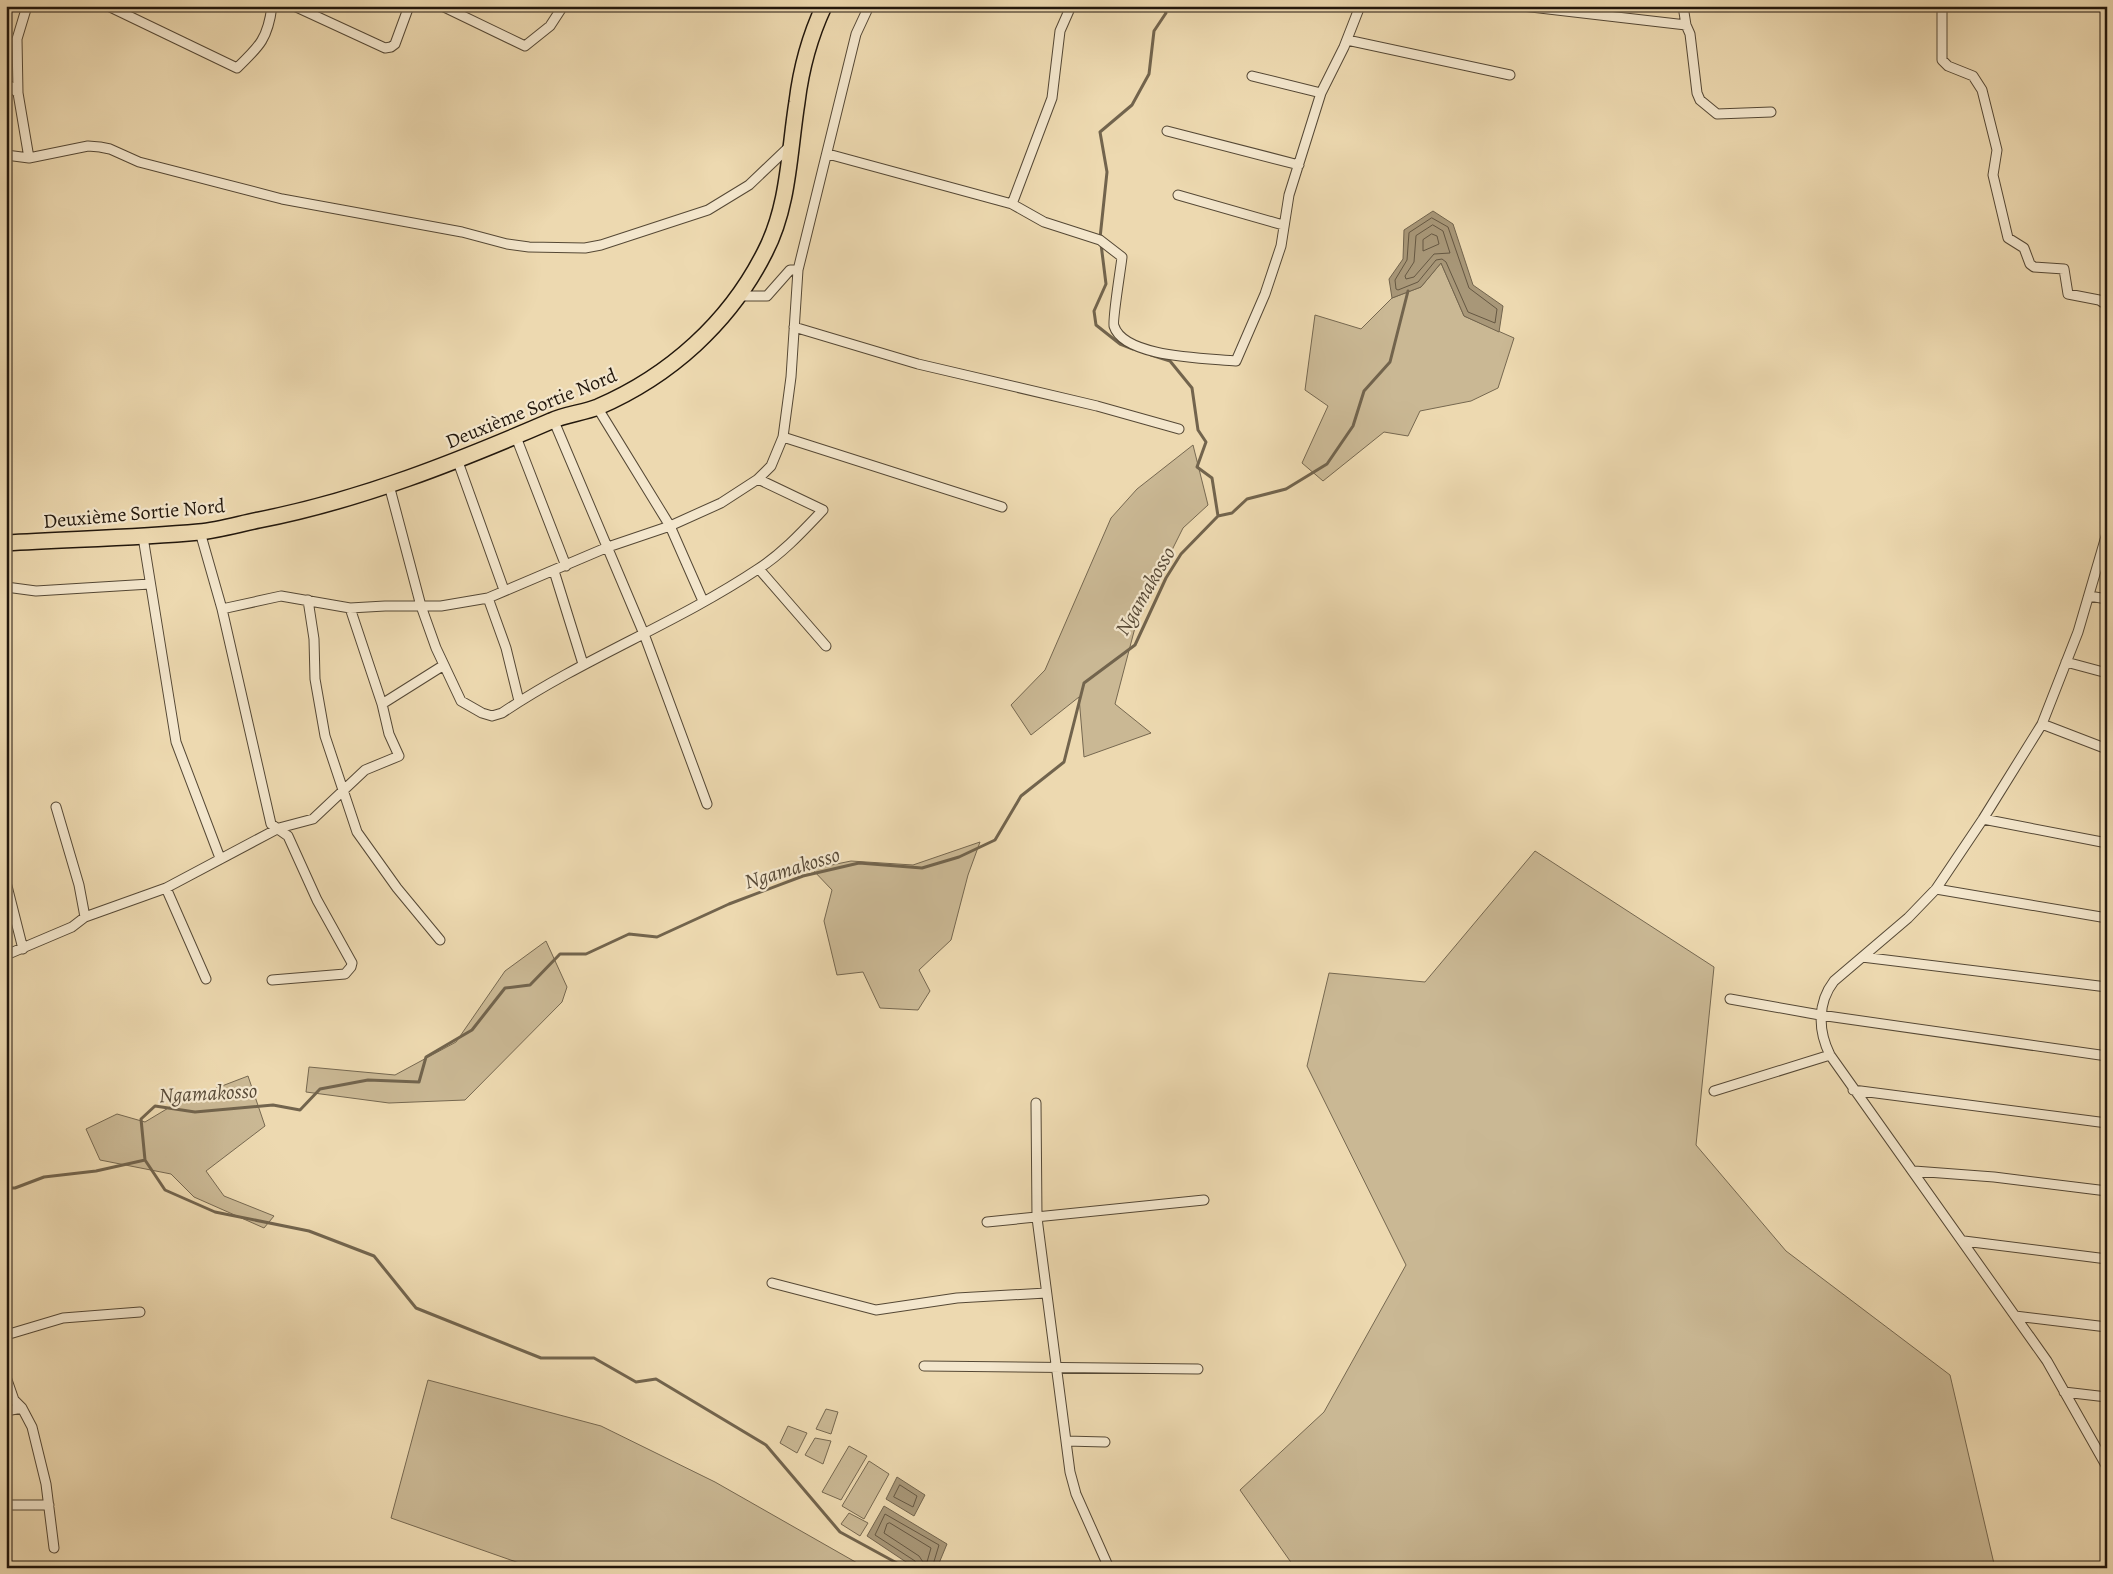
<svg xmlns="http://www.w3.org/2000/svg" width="2113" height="1574" font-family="Alegreya,serif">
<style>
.green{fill:#cab894;stroke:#766850}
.water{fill:#a89778;stroke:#72644d}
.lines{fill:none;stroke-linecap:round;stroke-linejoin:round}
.shore{stroke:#655742;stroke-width:1}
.stream{stroke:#72644d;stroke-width:3}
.minor-casing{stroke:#554835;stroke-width:11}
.primary-casing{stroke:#22170c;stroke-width:18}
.minor{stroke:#f3e6cc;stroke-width:9}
.primary{stroke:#edd9b0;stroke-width:15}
.labels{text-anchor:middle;stroke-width:4.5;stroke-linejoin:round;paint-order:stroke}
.street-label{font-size:20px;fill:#22170c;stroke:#f3e6cc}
.water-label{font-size:21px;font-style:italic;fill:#584a37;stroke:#f3e6cc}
</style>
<rect width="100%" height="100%" fill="#edd9b0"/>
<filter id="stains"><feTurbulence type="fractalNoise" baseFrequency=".004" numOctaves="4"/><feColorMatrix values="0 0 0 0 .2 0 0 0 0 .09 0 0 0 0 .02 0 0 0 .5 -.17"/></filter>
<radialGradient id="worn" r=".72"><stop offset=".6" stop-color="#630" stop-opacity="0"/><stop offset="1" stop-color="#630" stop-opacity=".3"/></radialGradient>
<path class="green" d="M1441 263 1464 316 1514 338 1498 388 1471 401 1420 411 1408 436 1384 432 1323 481 1302 463 1328 406 1305 390 1315 315 1361 329 1392 298 1421 287Z
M1193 445 1208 505 1183 528 1137 620 1115 704 1151 733 1084 757 1079 697 1031 735 1011 705 1045 670 1111 518 1137 489Z
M980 842 968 875 951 940 919 970 930 991 918 1010 880 1008 863 972 837 975 824 921 832 890 812 869 851 861 913 865Z
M1535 851 1714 967 1696 1145 1786 1251 1950 1375 1995 1568H1295L1240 1490 1324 1412 1406 1265 1307 1066 1329 973 1425 982Z
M546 941 567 987 562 1002 465 1100 389 1103 306 1092 309 1067 395 1075 456 1042 505 971Z
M248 1076 265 1126 206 1171 224 1196 274 1216 264 1228 194 1197 171 1174 100 1160 86 1129 117 1114 145 1122 175 1104Z
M428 1380 601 1426 715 1482 866 1568H522V1564L391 1518Z
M826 1409 838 1412 831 1434 816 1429Z
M788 1426 807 1433 797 1453 780 1443Z
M815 1438 831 1441 823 1464 805 1455Z
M849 1446 867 1456 841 1500 822 1492Z
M869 1461 889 1474 864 1519 842 1506Z
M849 1513 868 1523 860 1536 841 1524Z"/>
<path class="water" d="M1433 211 1453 224 1473 285 1503 306 1499 332 1464 316 1441 263 1421 287 1392 298 1389 279 1403 259 1404 230Z
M897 1477 925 1495 914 1516 886 1499Z
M884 1506 947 1544 937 1568H915L867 1536Z"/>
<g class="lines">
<path class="shore" d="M1432 218 1448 227 1469 288 1497 309 1495 323 1468 312 1446 262 1442 259 1436 260 1418 282 1398 290 1396 289 1395 280 1407 260 1409 233Z
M1433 225 1443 231 1450 253 1434 254 1414 277 1406 279 1405 276 1414 262 1416 236Z
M1432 234 1437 236 1439 244 1423 251V240Z
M900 1485 917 1496 913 1507 894 1497Z
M890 1523 931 1548 927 1562H923L919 1556 884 1533 887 1524Z
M917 1568 915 1561 875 1535 885 1514 939 1545 932 1568"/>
<path class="stream" d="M1100 238 1107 172 1100 132 1132 105 1149 74 1154 31 1166 13 1163 6
M1101 244 1106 284 1094 311 1096 325 1120 344 1133 349
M1151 355 1170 361 1192 388 1198 430 1206 442 1197 467 1212 478 1218 516
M145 1160 165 1190 215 1212 309 1231 374 1256 416 1308 541 1358H594L636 1382 656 1379 766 1445 840 1532 906 1568
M6 1188H15L44 1177 96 1171 145 1160 141 1119 155 1106 195 1112 273 1105 300 1110 320 1089 368 1080 419 1082 426 1057 472 1030 505 988 530 985 560 954H586L629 934 657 937 729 904 803 876 859 863 922 868 959 857 995 840 1021 796 1064 762 1084 683 1135 645 1166 578 1181 554 1218 516 1232 513 1247 499 1286 489 1327 464 1353 426 1364 391 1390 362 1408 291"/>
<g class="minor-casing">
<path id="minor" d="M27 6 17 39 18 93 29 158
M108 6 237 68C260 46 268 38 272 6
M294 6 385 48 391 47 395 44 409 6
M442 6 525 46 550 26 563 6
M1071 6 1060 31 1052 98 1012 204 1044 222 1100 240 1122 257C1121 267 1112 321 1114 326 1124 358 1207 358 1236 361L1265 294 1281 246 1289 195 1321 93 1344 47 1360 6
M1522 6 1686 25 1690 34 1697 93 1700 100 1717 114 1771 112
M1683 6 1686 25
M1942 6V60L1948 66 1973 76 1982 90 1997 150 1993 175 2008 238 2024 248 2030 264 2034 267 2064 269 2068 294 2099 300 2107 305
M1347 40 1510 75
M1252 76 1321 93
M6 83 18 93
M1167 131 1299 165
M828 154 1012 204
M6 155 29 158 88 146 100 147 110 149 139 162 282 199 462 232 507 244 529 247 585 248 601 245 708 210 749 185 791 145
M1178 195 1283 225
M740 296H767L790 270H798
M794 327 918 364 1097 406 1179 429
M597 407 670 526 703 601
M553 419 644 634 707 804
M516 437 566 566
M783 437 1002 507
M457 459 504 590
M389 485 421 606 436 648 461 701 482 713 492 716 502 713C584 658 677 623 758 569 783 553 803 531 823 510L758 479
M200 532 222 609 271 824 288 836 317 900 352 963 351 967 345 974 272 980
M2107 533 2078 632 2042 724 1983 819 1936 889 1908 918 1834 981C1817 1003 1818 1031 1830 1055L2047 1361 2107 1467
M143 537 176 742 220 858
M759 569 826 646
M554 571 583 664
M6 587 36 591 150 584
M2089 596 2107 599
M488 598 506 648 519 701
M308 600 314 639 315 679 325 736 357 832 397 888 440 940
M222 609 281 596 350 608 385 606H441L488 598 608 547 670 526 721 503 758 479 771 466 783 437 791 377 798 270 856 34 869 6
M2066 662 2107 673
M382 704 444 665
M2042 724 2107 749
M56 807 79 885 85 917
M1983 819 2107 843
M6 882 23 949
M166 888 206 979
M1936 889 2107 918
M6 955 72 927 85 917 166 888 279 828 313 819 365 770 399 756 389 734 382 704 350 608
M1862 957 2107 987
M1730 999 1820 1015 2107 1056
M1853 1090 2107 1123
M1714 1091 1830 1055
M1036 1103 1037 1218 1070 1472 1076 1494 1109 1568
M1914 1171 1994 1177 2107 1191
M987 1222 1204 1200
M1964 1241 2107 1259
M772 1283 876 1310 957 1298 1046 1293
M2015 1316 2107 1327
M6 1335 63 1318 140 1312
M924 1366 1198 1369
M6 1377 14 1400 22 1408 32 1427 46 1484 54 1548
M2064 1392 2107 1397
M6 1411 22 1408
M1066 1441 1105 1442
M6 1505H49"/>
</g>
<g class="primary-casing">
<path id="primary" d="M6 543C71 539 135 538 199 532 219 530 239 524 259 520 361 500 456 462 551 421 566 414 583 413 598 407 670 376 730 322 765 252 789 206 789 152 797 102 801 69 810 36 824 6"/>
</g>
<use href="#minor" class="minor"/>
<use href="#primary" class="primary"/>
</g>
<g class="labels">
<g class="street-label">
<text transform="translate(531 408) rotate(-22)" y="7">Deuxième Sortie Nord</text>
<text transform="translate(134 513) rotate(-5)" y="7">Deuxième Sortie Nord</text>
</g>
<g class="water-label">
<text transform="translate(1145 591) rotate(-60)" y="7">Ngamakosso</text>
<text transform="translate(792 868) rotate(-17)" y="7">Ngamakosso</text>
<text transform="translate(208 1093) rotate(-3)" y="7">Ngamakosso</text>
</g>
</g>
<rect width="2113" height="1574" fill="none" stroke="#edd9b0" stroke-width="25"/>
<rect x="8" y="8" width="2098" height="1559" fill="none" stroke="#22170c" stroke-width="2.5"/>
<rect x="12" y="12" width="2088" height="1549" fill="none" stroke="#22170c"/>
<rect width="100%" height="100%" filter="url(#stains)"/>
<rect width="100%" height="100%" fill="url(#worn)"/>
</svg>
